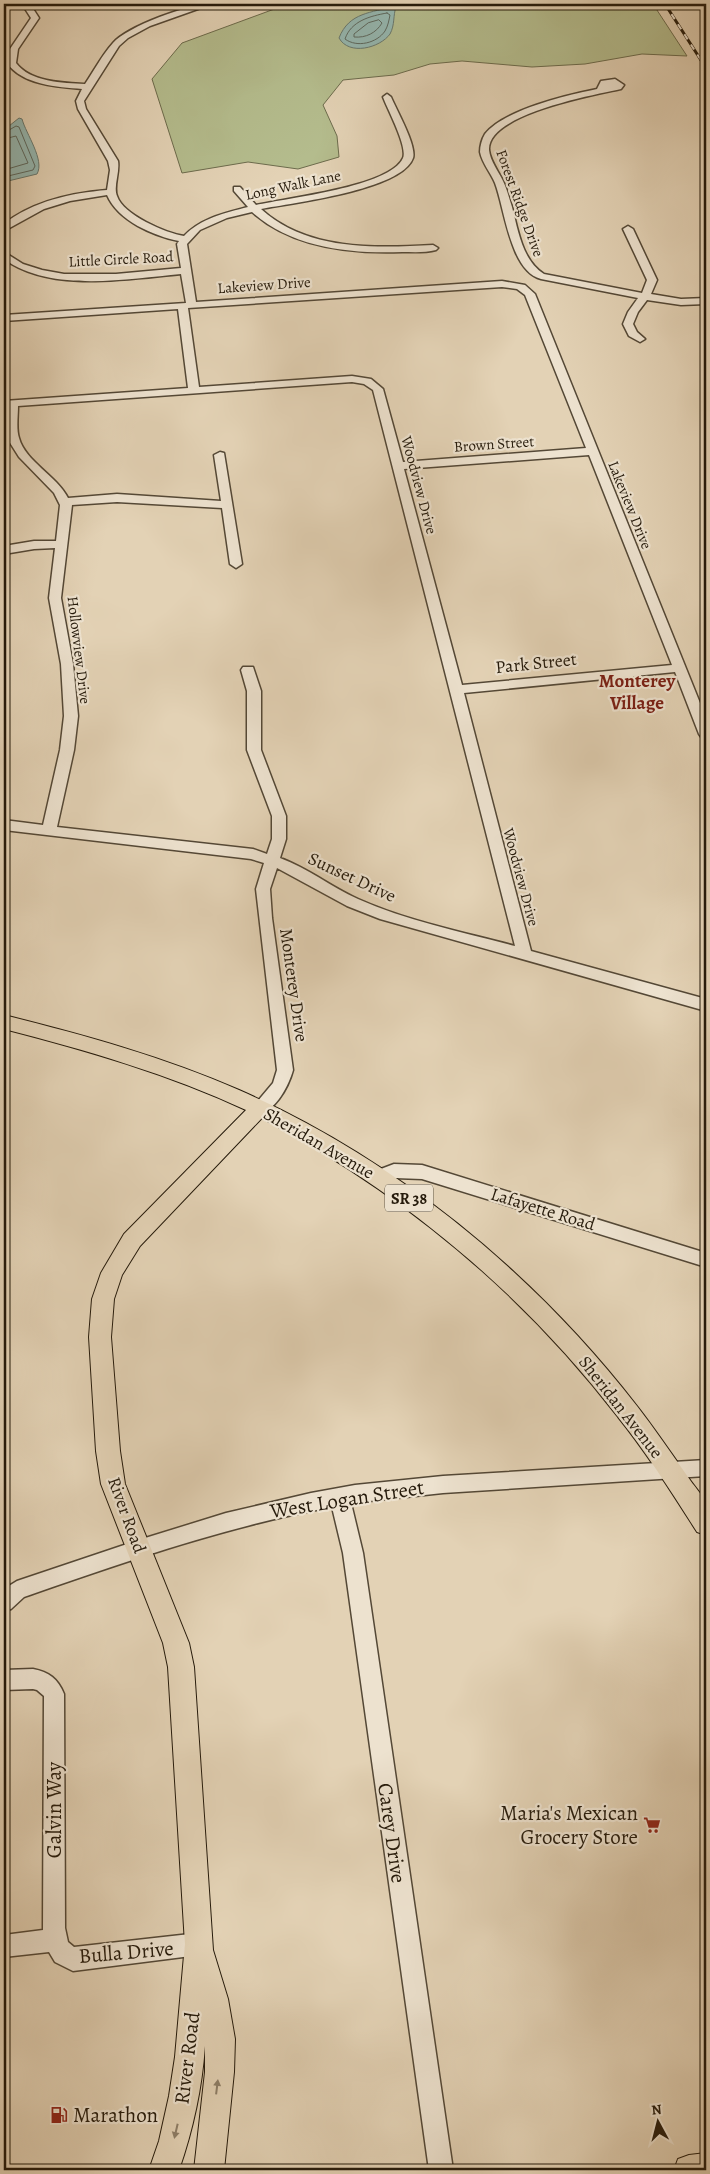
<svg xmlns="http://www.w3.org/2000/svg" width="710" height="2174" font-family="Alegreya,serif">
<style>
.green{fill:#b4bc8d;stroke:#6c6b4c}
.water{fill:#95b7b0;stroke:#68786e}
.lines{fill:none;stroke-linecap:round;stroke-linejoin:round}
.shore{stroke:#5d685e;stroke-width:1}
.minor-casing{stroke:#544836;stroke-width:3}
.major-casing{stroke:#251a0b;stroke-width:2}
.minor{fill:#ede2cf;fill-rule:evenodd}
.major{fill:#e3d2b5;fill-rule:evenodd}
.rail-casing{stroke:#251a0b;stroke-width:3}
.rail{stroke:#ede2cf;stroke-width:2;stroke-dasharray:6;stroke-linecap:butt}
.oneway{fill:#8e7f68}
.labels{text-anchor:middle;stroke-width:4.5;stroke-linejoin:round;paint-order:stroke}
.far-street-label{font-size:15px;fill:#251a0b;stroke:#ede2cf}
.shield{fill:#ede2cf;stroke:#615646;stroke-width:1}
.shield-label{font-size:16px;font-weight:bold;fill:#251a0b}
.street-label{font-size:18px;fill:#251a0b;stroke:#ede2cf}
.neighbourhood-label{font-size:19px;font-weight:bold;fill:#7a1f14;stroke:#ede2cf}
.near-street-label{font-size:21px;fill:#251a0b;stroke:#ede2cf}
.near-poi-label{font-size:21px;fill:#251a0b;stroke:#ede2cf;text-anchor:end}
</style>
<rect width="100%" height="100%" fill="#e3d2b5"/>
<filter id="stains"><feTurbulence type="fractalNoise" baseFrequency=".004" numOctaves="4"/><feColorMatrix values="0 0 0 0 .2 0 0 0 0 .09 0 0 0 0 .02 0 0 0 .5 -.17"/></filter>
<radialGradient id="worn" r=".72"><stop offset=".6" stop-color="#630" stop-opacity="0"/><stop offset="1" stop-color="#630" stop-opacity=".3"/></radialGradient>
<path class="green" d="M288 4H653L687 56 642 54 585 64 532 67 462 61 430 64 394 75 343 80 323 105 337 136 339 157 298 169 248 162 182 173 152 79 182 43Z"/>
<path class="water" d="M394 6 396 7C393 15 395 25 390 34 380 48 349 56 339 38 349 12 372 13 394 6Z
M19 118 22 119C26 134 45 160 37 174L4 182V130Z"/>
<g class="lines">
<path class="shore" d="M387 13 390 15C389 20 388 26 385 31 377 43 357 48 345 39 351 21 370 16 387 13Z
M379 20 382 23C376 33 366 38 354 37V34L368 23Z
M4 133 16 126 19 127 35 166 33 170 4 177
M4 139 16 136 28 163 4 170"/>
<g class="minor-casing">
<path id="minor" d="M22 4H30L39 18 18 49 16 63C30 82 63 83 85 84 94 71 102 55 113 43 128 26 191 3 212 4L150 26 128 38 119 46 84 101 86 109 118 161C120 173 113 186 117 196 123 215 166 233 184 236 201 218 225 213 248 207L234 191V187H240L256 205C287 198 390 187 403 158 408 147 387 108 383 97L387 94 391 97C396 109 417 146 413 158 402 190 292 203 261 209 307 251 375 248 433 245L438 248 436 250C425 253 413 252 402 252 350 254 292 248 252 212L227 218 200 230 187 244 196 302 502 281 525 285 535 294 706 718V738L701 737 699 734 675 672 464 693 531 951 706 999V1011L380 919 347 906 277 868 270 889 272 918 293 1070C289 1085 273 1118 254 1112L252 1108 273 1083 277 1070 256 889 264 863 251 859 4 830V820L43 825 60 750 64 716 61 664 49 598 55 548 34 549 4 554V546L34 541H56L60 505 54 493 19 457 7 438V407H4V401L188 388 178 309 4 321V315L186 303 181 274C127 279 51 293 4 259V252L23 264 42 270 64 274H116L181 268 177 244 179 241C154 236 118 221 107 195L70 201 44 209 4 231V224C33 201 71 193 107 190L110 170 108 161 78 109 76 101 82 89C57 87 23 85 7 63L10 49 31 18ZM502 287 517 289 525 295 586 448 403 462 383 389 371 379 352 376 199 387 188 308ZM352 382 364 384 373 390 515 946C463 932 407 921 358 899 331 887 308 868 280 858L286 839V816L261 750V691L253 667H243L241 670 247 691V750L272 816V839L267 854 253 849 57 827 74 750 78 716 73 664 61 598 72 505 117 502 222 508 230 564 236 568 242 564 224 453 220 452 214 455 221 501 117 494 68 498C57 476 25 461 19 438 16 429 18 416 18 406ZM589 455 672 665 462 685 404 469Z
M615 79 624 85 621 89C594 95 487 114 489 150 490 161 499 172 503 181 507 189 509 198 512 207 518 230 522 260 544 274L642 293 647 280 623 229 628 226 633 229 657 280 651 294 681 299 706 298V304L681 305 647 300 638 312 633 324 637 332 645 339 640 342 629 336 623 324 628 312 638 298 541 279C510 271 505 209 495 183 491 173 482 163 480 152 480 146 482 139 485 134 504 110 567 95 597 89L601 81Z
M394 1164 422 1165 706 1253V1267L422 1179 395 1178 379 1184 373 1182 371 1177 373 1172Z
M706 1460V1476L443 1493 351 1503 363 1553 453 2170H429L343 1553 332 1507C227 1526 125 1562 24 1597L11 1609 4 1611V1589L17 1581 142 1539 226 1513 311 1493 355 1485 443 1476Z
M33 1669C49 1672 58 1679 64 1694L65 1928 68 1942 74 1947 199 1933 207 1936 210 1944 207 1952 199 1955 73 1971 55 1962 49 1952 4 1957V1935L43 1930 44 1696 37 1690 33 1689 4 1690V1670Z"/>
</g>
<g class="major-casing">
<path id="major" d="M4 1015C84 1035 164 1057 239 1090 395 1159 533 1272 637 1406 655 1429 671 1453 688 1477 693 1485 702 1494 706 1503 709 1511 706 1526 706 1535L697 1532C672 1493 647 1453 618 1417 522 1292 401 1192 262 1118L140 1246 122 1275 114 1299 111 1337 120 1451 125 1484 189 1643 194 1667 213 1950 228 1999 235 2039 234 2072 224 2170H194L205 2072V2046C202 2088 193 2130 179 2170H149L159 2141 169 2096 175 2057 185 1944 168 1667 163 1643 101 1484 96 1451 89 1337 92 1299 101 1273 124 1234 246 1110C168 1074 86 1050 4 1029Z
M706 2153V2170H674L678 2159 689 2155Z"/>
</g>
<use href="#minor" class="minor"/>
<use href="#major" class="major"/>
<g class="rail-casing">
<path id="rail" d="M665 4 706 68"/>
</g>
<use href="#rail" class="rail"/>
</g>
<defs><path id="oneway-solid" d="M-6-.8H1V-3.2L6.5 0L1 3.2V.8H-6Z" transform="scale(1.25)"/></defs>
<g class="oneway">
<use href="#oneway-solid" transform="translate(217 2087) rotate(-83)"/>
<use href="#oneway-solid" transform="translate(176 2131) rotate(103)"/>
</g>
<defs>
<g id="supermarket-bare" transform="scale(1.35)"><path d="M-6-5.5h2.5l.6 2H6L4.5 2H-2.5L-4.4-4H-6ZM-1.5 3.2a1.3 1.3 0 1 0 .1 0ZM3 3.2a1.3 1.3 0 1 0 .1 0Z" fill="#8f2418" stroke="#ede2cf" stroke-width="2.5" paint-order="stroke"/></g>
<g id="fuel-bare" transform="scale(1.35)"><path d="M-5.5-6h7V0h2V4h1.3V-2.5L3-4.5l.8-.8L6-3V5H2.5V1h-1V6h-7ZM-4.2-4.7v3.2H.2V-4.7Z" fill="#8f2418" stroke="#ede2cf" stroke-width="2.5" paint-order="stroke"/></g>
</defs>
<g fill-rule="evenodd">
<use href="#supermarket-bare" x="652" y="1825"/>
<use href="#fuel-bare" x="59" y="2115"/>
</g>
<g class="labels">
<g class="far-street-label">
<text transform="translate(293 185) rotate(-12)" y="5">Long Walk Lane</text>
<text transform="translate(520 203) rotate(70)" y="5">Forest Ridge Drive</text>
<text transform="translate(121 259) rotate(-3)" y="5">Little Circle Road</text>
<text transform="translate(264 285) rotate(-4)" y="5">Lakeview Drive</text>
<text transform="translate(494 444) rotate(-4)" y="5">Brown Street</text>
<text transform="translate(419 485) rotate(75)" y="5">Woodview Drive</text>
<text transform="translate(630 505) rotate(68)" y="5">Lakeview Drive</text>
<text transform="translate(79 650) rotate(83)" y="5">Hollowview Drive</text>
<text transform="translate(521 877) rotate(75)" y="5">Woodview Drive</text>
</g>
<rect class="shield" x="385" y="1184.5" width="48" height="27" rx="4"/>
<g class="shield-label">
<text x="409" y="1204">SR 38</text>
</g>
<g class="street-label">
<text transform="translate(536 663) rotate(-6)" y="6">Park Street</text>
<text transform="translate(352 877) rotate(25)" y="6">Sunset Drive</text>
<text transform="translate(294 985) rotate(82)" y="6">Monterey Drive</text>
<text transform="translate(319 1143) rotate(30)" y="6">Sheridan Avenue</text>
<text transform="translate(543 1209) rotate(17)" y="6">Lafayette Road</text>
<text transform="translate(621 1407) rotate(52)" y="6">Sheridan Avenue</text>
<text transform="translate(127 1515) rotate(70)" y="6">River Road</text>
</g>
<g class="neighbourhood-label">
<text x="637" y="687">Monterey<tspan x="637" dy="22">Village</tspan></text>
</g>
<g class="near-street-label">
<text transform="translate(347 1499) rotate(-9)" y="7">West Logan Street</text>
<text transform="translate(54 1810) rotate(-90)" y="7">Galvin Way</text>
<text transform="translate(392 1833) rotate(82)" y="7">Carey Drive</text>
<text transform="translate(126 1952) rotate(-5)" y="7">Bulla Drive</text>
<text transform="translate(187 2058) rotate(-83)" y="7">River Road</text>
</g>
<g class="near-poi-label">
<text x="638" y="1820">Maria's Mexican<tspan x="638" dy="24">Grocery Store</tspan></text>
<text x="73" y="2122" text-anchor="start">Marathon</text>
</g>
</g>
<rect width="710" height="2174" fill="none" stroke="#e3d2b5" stroke-width="20"/>
<rect x="5" y="5" width="700" height="2164" fill="none" stroke="#251a0b" stroke-width="2.5"/>
<rect x="10" y="10" width="690" height="2154" fill="none" stroke="#251a0b"/>
<g transform="translate(658 2122) rotate(353)" stroke="#ede2cf" stroke-width="4" paint-order="stroke">
<path d="M0-4L9 19L0 12L-9 19Z" fill="#251a0b"/>
<text y="-8" font-size="14" font-weight="bold" text-anchor="middle" fill="#251a0b">N</text>
</g>
<rect width="100%" height="100%" filter="url(#stains)"/>
<rect width="100%" height="100%" fill="url(#worn)"/>
</svg>
